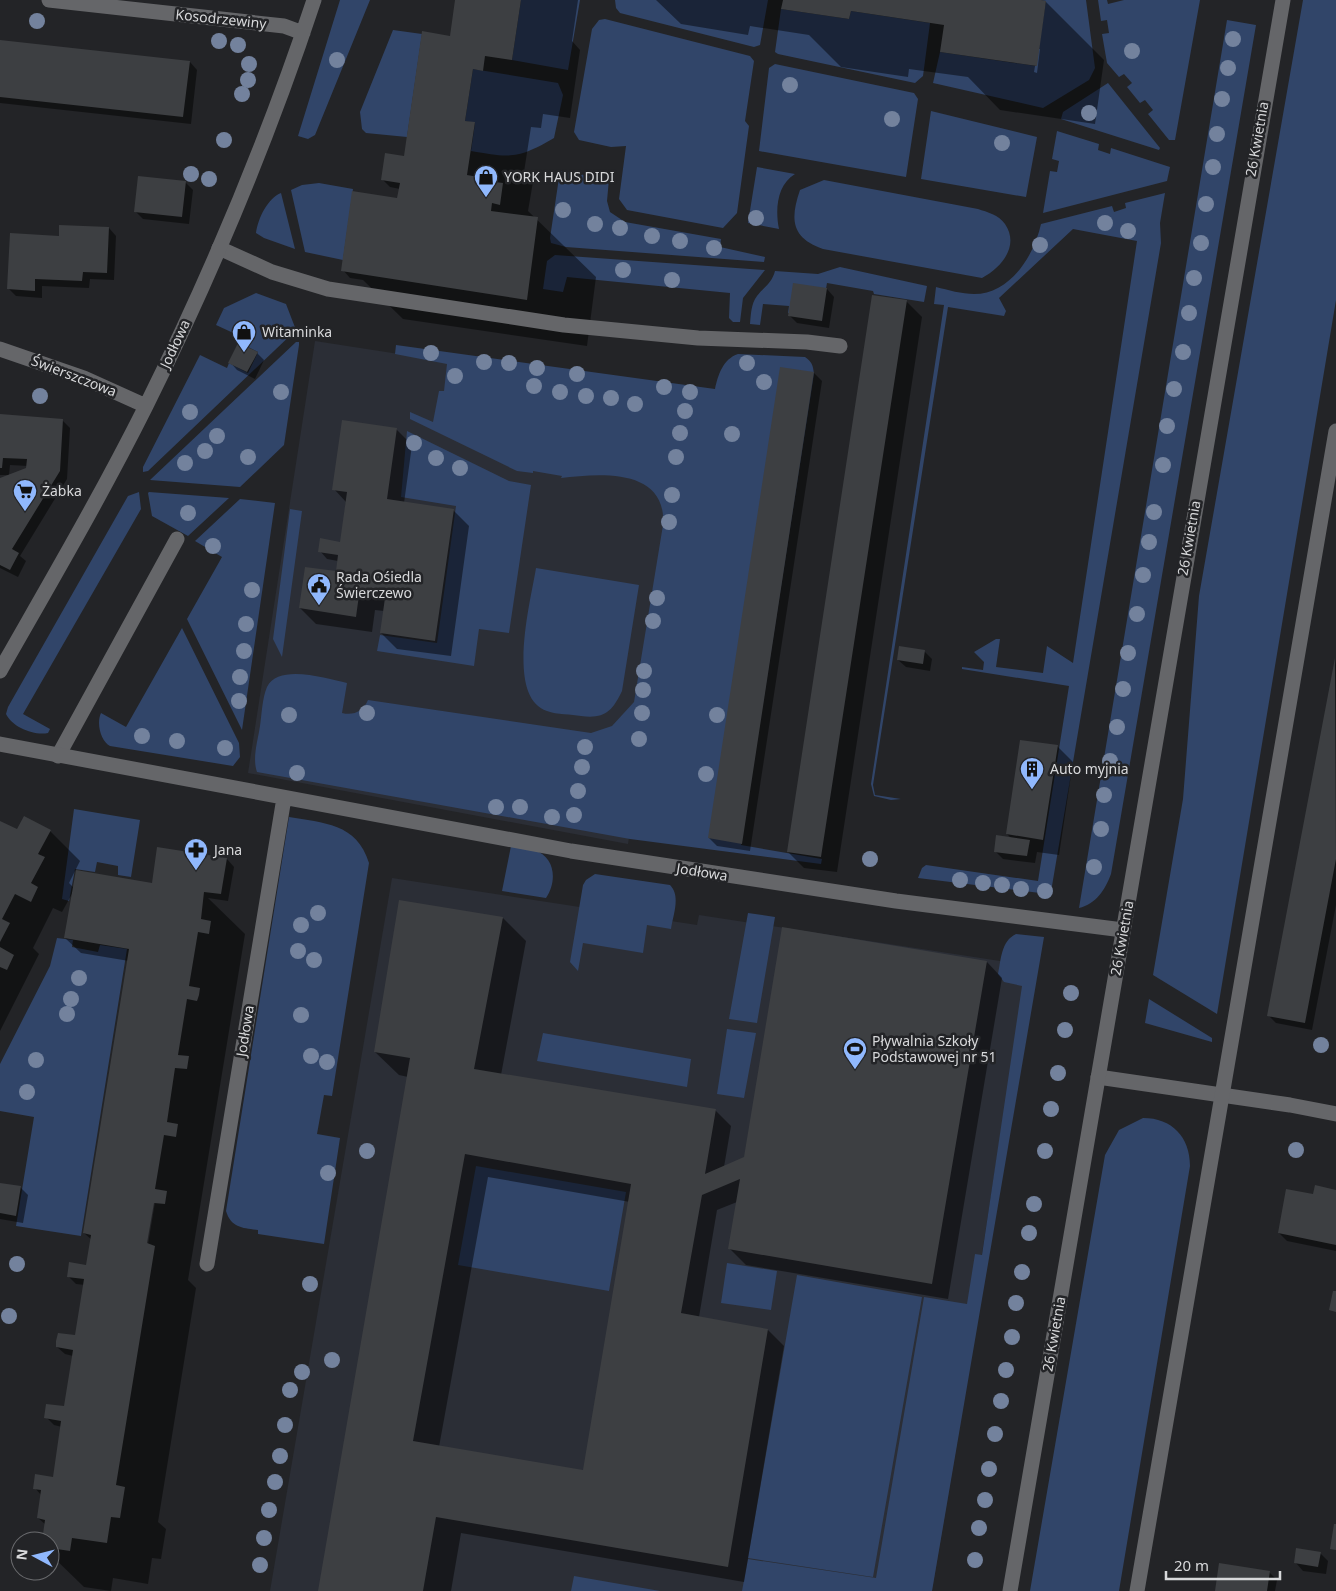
<svg xmlns="http://www.w3.org/2000/svg" width="1336" height="1591" font-family="'Noto Sans',sans-serif">
<style>
.built{fill:#2b2e36}
.green{fill:#314569}
.shadow{fill:#0007;fill-rule:evenodd}
.building{fill:#3d3f42;fill-rule:evenodd}
.lines{fill:none;stroke-linecap:round;stroke-linejoin:round}
.service{stroke:#656669;stroke-width:15}
.minor{stroke:#656669;stroke-width:15}
.tertiary{stroke:#656669;stroke-width:15}
.tree{fill:#73829d}
.labels{text-anchor:middle;stroke-width:5;stroke-linejoin:round;paint-order:stroke}
.street-label{font-size:14px;fill:#d8d9db;stroke:#232427}
.poi-label{font-size:14px;fill:#d8d9db;stroke:#232427;text-anchor:start}
</style>
<rect width="100%" height="100%" fill="#232427"/>
<path class="built" d="M315 341 696 400 628 844 248 773Z
M392 878 697 925 699 915 1027 965 974 1305 980 1306 932 1591H270Z"/>
<path class="green" d="M340 0H370L315 135 308 139 298 136Z
M521 0H580L568 70 512 60Z
M615 0H768L760 45 754 47 620 13 616 8Z
M1041 0H1086L1095 68 1089 80 1043 108 933 83 940 52 1036 66 1046 1Z
M1098 0H1107L1108 4 1124 0H1200L1175 140H1169L1148 114 1153 110 1145 100 1140 103 1127 87 1132 83 1124 74 1119 77 1107 63 1102 34 1109 33 1107 20 1101 21Z
M1303 0H1336V300L1217 1014 1153 975 1183 799 1199 596Z
M781 9 849 19 851 11 930 23 923 76 915 83 778 54 775 52Z
M605 19 750 56 754 61 745 121 749 126 737 213 723 228 627 210 619 199 626 146 611 147 579 140 574 132 592 29 599 20Z
M1227 20 1256 25 1111 874C1105 890 1096 904 1079 908Z
M393 30 422 34 407 137 366 133 362 129 360 112Z
M775 64 914 93 918 99 906 177 759 151 769 68Z
M473 69 558 83 563 95 554 138C518 159 511 158 471 151L475 123 465 121Z
M1108 83 1160 148 1159 150 1061 119 1063 112Z
M931 111 1037 137 1026 197 921 179Z
M1057 131 1099 144 1098 150 1110 154 1111 148 1170 167 1167 181 1043 213 1050 171 1057 172 1059 161 1052 159Z
M757 167 795 174C777 185 775 209 779 229L748 223Z
M560 171 609 179 607 201 610 212 625 222 721 239 720 247 765 257 764 262 566 247 551 243 550 238Z
M824 180 978 209C987 212 999 215 1005 224 1020 246 1001 268 982 278L823 249C791 238 790 219 800 190Z
M319 183 353 189 343 260 305 252 291 190 302 185Z
M281 193 295 249 264 238 256 233C258 218 268 198 281 193Z
M1165 193 1160 223 1161 243 1052 886 1050 891 1040 893 918 878 922 868 926 865 1038 881 1069 686 962 669V667L983 670 984 662 974 652 996 639H1000L996 667 1043 673 1047 646 1073 663 1137 241 1073 229 999 298 1006 311 1004 316 948 307 873 785 875 795 901 799 891 800 874 796 871 784 944 305 934 304 936 287C948 290 962 294 974 294 1010 294 1034 256 1041 224L1112 206 1114 212 1126 208 1125 203Z
M555 255 765 270 743 298 740 322H733L729 318 730 293 567 277 563 292 543 289 547 261Z
M840 267 927 286 924 302 874 294 873 291 827 283 821 318 788 313 789 306 763 304 760 325 750 324C751 314 751 304 757 296 764 287 772 283 775 271L818 274Z
M256 293 286 304 296 330 148 471 143 472V467L200 355 227 368 229 363 248 373 258 352 240 343 242 337 216 325 224 308Z
M296 342H299V345L284 445 240 487 150 480Z
M396 345 715 389C718 375 723 359 738 354L805 357C812 362 813 365 814 374L741 845 822 859 821 864 630 839 257 772C252 758 258 740 260 726 262 713 262 699 267 687 279 663 327 679 347 683L342 713C354 716 363 711 368 700L591 733 612 726 634 702 663 525C667 468 601 473 561 478L562 476 533 471V473L517 471 410 419V412L433 422 439 391H444L447 364 395 354Z
M407 431 509 481 531 485 509 633 479 629 474 666 377 651 380 635 437 643 456 506 401 497Z
M139 492 141 509 23 714 50 729 48 733C34 736 12 727 6 714L8 707 128 496Z
M148 493 149 492 229 498 188 536 152 516Z
M240 499 275 503 242 730 187 619 222 557 195 541Z
M290 509 302 511 282 657 273 639Z
M536 568 639 585 622 691C612 712 604 719 581 716 571 714 557 715 547 711 505 697 531 600 536 568Z
M182 628 239 743 240 757 233 766 110 746C101 741 96 724 101 713L126 727Z
M74 809 140 820 131 877 118 875V866L97 862 95 872 75 869 69 901 62 899Z
M289 817C323 823 357 823 369 863L332 1096 324 1095 317 1134 340 1138 324 1244 258 1234V1230C243 1228 231 1228 226 1211Z
M511 846C518 847 527 848 534 850 556 857 557 882 546 898L502 891Z
M595 874 670 885C681 896 673 915 671 929L647 925 643 953 583 943 578 971 570 962 583 885 586 880Z
M748 913 775 917 757 1023 729 1019Z
M1016 934 1044 937 932 1591H742L748 1559 876 1578 924 1297 967 1304 975 1254 982 1255 1022 986 1004 982 998 974C1001 960 1001 941 1016 934Z
M57 938 73 940 72 947 98 952 100 945 127 949 81 1236 16 1226 34 1117 0 1111V1064L50 966Z
M1149 999 1212 1038V1042L1145 1023Z
M727 1029 756 1033 744 1098 717 1094Z
M543 1033 691 1059 687 1087 537 1061Z
M1143 1118C1172 1118 1190 1137 1190 1166L1119 1591H1030L1105 1155 1119 1130Z
M476 1166 626 1192 609 1291 458 1265Z
M727 1263 777 1271 771 1310 721 1303Z
M797 1275 922 1297 873 1577 748 1558Z
M574 1576 660 1591H571Z"/>
<path class="shadow" d="M457 0H578L572 41 580 50 570 118 543 114 541 128 531 127 524 172 533 182 528 211 596 277 587 346 403 319 363 280 350 278 343 270 398 199 400 189 390 187 382 179 405 157 451 37Z
M656 0H1032L1046 2 1104 60 1095 124 1000 110 968 77 909 69 908 77 841 67 809 35 750 26 748 35 681 24ZM1038 49H1040L1037 73 1034 72Z
M0 41 190 62 197 70 191 124 0 103Z
M185 182 193 190 189 224 143 219 135 211Z
M109 228 116 236 114 280 90 279 89 288 42 286V298L16 296 9 289 60 237Z
M827 289 834 297 829 328 797 323 789 315Z
M906 301 922 317 837 872 804 868 788 852Z
M257 353 264 360 255 379 237 370 230 362Z
M781 369 814 373 822 381 750 851 717 846 709 838Z
M0 415 62 420 70 428 67 479 20 556 26 561 18 577 0 568V482L27 469 28 466 10 465 9 475H0Z
M396 429 412 445 404 503 453 510 469 526 451 656 397 649 381 633 384 611 375 610 372 632 316 624 300 608 337 573 338 561 327 559 320 551 341 543 346 502 334 489Z
M925 652 932 659 930 671 906 667 898 660Z
M1336 660V905L1312 1030 1276 1023 1269 1016Z
M1057 746 1073 762 1059 855 1037 852 1035 863 1003 859 995 851 1012 839 1007 834Z
M0 822 17 831H50L80 861 69 883 74 888 156 885 227 859 234 867 228 901 208 898 245 934 188 1280 196 1288 158 1522 166 1529 161 1559 152 1558 148 1584 113 1578 111 1591 84 1587 50 1554V1541H43L46 1525 38 1518 41 1495 35 1488 54 1479 62 1427 54 1425 46 1417 65 1409 73 1356 65 1354 57 1347 76 1338 85 1285 76 1284 68 1276 87 1268 92 1240 84 1233 129 961 81 953 65 938 73 892 62 912 53 908 33 948 39 954 0 1031ZM154 1189H156V1196L147 1250 144 1249Z
M503 918 526 941 501 1075 715 1110 731 1126 724 1167 745 1158 987 962 1002 978 948 1299 746 1265 730 1249 737 1202 717 1210 699 1317 768 1330 784 1346 744 1582 461 1533 451 1591H319L408 1077 399 1075 375 1052ZM488 1177 630 1202 584 1471 439 1447Z
M0 1184 20 1187 28 1195 23 1223 0 1219Z
M1336 1191V1251L1287 1241 1279 1233Z
M1320 1553 1328 1561 1326 1574 1303 1571 1296 1563Z
M1269 1572 1277 1580 1275 1591H1216Z"/>
<path class="building" d="M455 0H521L512 60 485 56 483 71 473 69 465 121 475 122 467 175 496 180 495 182 503 183 500 205 492 203 491 211 538 217 527 300 341 271 352 191 397 198 400 183 381 180 385 153 404 156 422 31 450 36Z
M783 0H1041L1046 1 1037 66 940 52 944 25 851 11 849 19 781 9Z
M0 40 190 61 183 117 0 97Z
M138 176 186 181 182 217 134 212Z
M59 225 109 227 107 273 83 272 82 281 35 279V291L7 289 10 233 59 236Z
M793 283 827 288 822 321 788 316Z
M872 295 907 300 821 857 787 852Z
M238 343 258 352 247 372 228 363Z
M780 367 814 372 742 844 708 838Z
M0 414 63 419 60 471 12 549 19 553 10 570 0 565V478L26 468 27 459 3 458 2 468H0Z
M342 420 397 428 387 499 454 509 435 641 380 633 385 598 359 595 356 617 299 608 305 567 336 571 338 555 318 552 320 538 340 542 347 492 332 490Z
M899 646 925 650 923 664 897 660Z
M1335 658 1336 859 1305 1023 1267 1016Z
M1020 740 1058 745 1043 840 1006 834Z
M24 816 51 830 38 854 45 857 31 883 38 887 31 902 15 894 2 919 10 923 0 942V821L17 829Z
M996 835 1030 840 1027 856 994 852Z
M157 847 227 858 221 894 204 892 201 919 211 921 209 934 198 932 189 986 200 988 199 995 197 1001 187 999 178 1055 189 1056 187 1069 175 1068 167 1122 178 1124 176 1137 164 1135 155 1189 167 1191 165 1204 154 1203 147 1243 155 1246 116 1485 125 1487 120 1518 111 1517 107 1543 72 1538 70 1551 50 1548V1541H42L45 1520 37 1518 41 1490 33 1489 35 1474 53 1477 61 1421 44 1418 46 1404 64 1406 73 1350 56 1347V1341L58 1333 75 1335 84 1279 67 1277 68 1270 69 1262 86 1265 91 1235 83 1233 129 949 64 938 76 870 152 883Z
M399 900 503 917 474 1069 716 1109 705 1174 744 1157 782 927 987 961 932 1284 728 1249 740 1179 702 1195 681 1313 768 1329 728 1567 436 1517 423 1591H318L410 1058 374 1052ZM465 1154 631 1184 583 1470 413 1441Z
M0 947 14 955 7 970 0 967Z
M0 1183 21 1186 16 1216 0 1213Z
M1315 1185 1336 1190V1245L1278 1233 1286 1189 1313 1194Z
M1333 1291H1336V1312L1329 1310Z
M1334 1524H1336V1550L1330 1549Z
M1296 1548 1321 1552 1318 1567 1294 1563Z
M1219 1563 1270 1571 1267 1591H1215Z"/>
<g class="lines">
<path class="service" d="M219 248 272 272 328 289 564 325 698 338 807 342 840 346
M58 756 177 539"/>
<path class="minor" d="M49 0 284 26 303 33
M0 349 84 378 146 406
M0 671C50 583 101 496 146 406 211 275 268 139 314 0
M0 744 571 851 896 901 1123 930
M1098 1077 1290 1105 1336 1114
M207 1264 284 798"/>
<path class="tertiary" d="M1010 1591 1283 0
M1137 1591 1336 431"/>
</g>
<g class="tree">
<circle cx="37" cy="21" r="8"/>
<circle cx="1233" cy="39" r="8"/>
<circle cx="219" cy="41" r="8"/>
<circle cx="238" cy="45" r="8"/>
<circle cx="1132" cy="51" r="8"/>
<circle cx="337" cy="60" r="8"/>
<circle cx="249" cy="64" r="8"/>
<circle cx="1228" cy="68" r="8"/>
<circle cx="248" cy="80" r="8"/>
<circle cx="790" cy="85" r="8"/>
<circle cx="242" cy="94" r="8"/>
<circle cx="1222" cy="99" r="8"/>
<circle cx="1089" cy="113" r="8"/>
<circle cx="892" cy="119" r="8"/>
<circle cx="1217" cy="134" r="8"/>
<circle cx="224" cy="140" r="8"/>
<circle cx="1002" cy="143" r="8"/>
<circle cx="1213" cy="167" r="8"/>
<circle cx="191" cy="174" r="8"/>
<circle cx="209" cy="179" r="8"/>
<circle cx="1206" cy="204" r="8"/>
<circle cx="563" cy="210" r="8"/>
<circle cx="756" cy="218" r="8"/>
<circle cx="1105" cy="223" r="8"/>
<circle cx="595" cy="224" r="8"/>
<circle cx="620" cy="228" r="8"/>
<circle cx="1128" cy="231" r="8"/>
<circle cx="652" cy="236" r="8"/>
<circle cx="680" cy="241" r="8"/>
<circle cx="1201" cy="243" r="8"/>
<circle cx="1040" cy="245" r="8"/>
<circle cx="714" cy="248" r="8"/>
<circle cx="623" cy="270" r="8"/>
<circle cx="1194" cy="278" r="8"/>
<circle cx="672" cy="280" r="8"/>
<circle cx="1189" cy="313" r="8"/>
<circle cx="1183" cy="352" r="8"/>
<circle cx="431" cy="353" r="8"/>
<circle cx="484" cy="362" r="8"/>
<circle cx="509" cy="363" r="8"/>
<circle cx="747" cy="363" r="8"/>
<circle cx="537" cy="368" r="8"/>
<circle cx="577" cy="374" r="8"/>
<circle cx="455" cy="376" r="8"/>
<circle cx="764" cy="382" r="8"/>
<circle cx="534" cy="386" r="8"/>
<circle cx="664" cy="387" r="8"/>
<circle cx="1174" cy="389" r="8"/>
<circle cx="281" cy="392" r="8"/>
<circle cx="560" cy="392" r="8"/>
<circle cx="690" cy="392" r="8"/>
<circle cx="40" cy="396" r="8"/>
<circle cx="586" cy="396" r="8"/>
<circle cx="611" cy="398" r="8"/>
<circle cx="635" cy="404" r="8"/>
<circle cx="685" cy="411" r="8"/>
<circle cx="190" cy="412" r="8"/>
<circle cx="1167" cy="426" r="8"/>
<circle cx="680" cy="433" r="8"/>
<circle cx="732" cy="434" r="8"/>
<circle cx="217" cy="436" r="8"/>
<circle cx="414" cy="443" r="8"/>
<circle cx="205" cy="451" r="8"/>
<circle cx="248" cy="457" r="8"/>
<circle cx="676" cy="457" r="8"/>
<circle cx="436" cy="458" r="8"/>
<circle cx="185" cy="463" r="8"/>
<circle cx="1163" cy="465" r="8"/>
<circle cx="460" cy="468" r="8"/>
<circle cx="672" cy="495" r="8"/>
<circle cx="1154" cy="512" r="8"/>
<circle cx="188" cy="513" r="8"/>
<circle cx="669" cy="522" r="8"/>
<circle cx="1149" cy="542" r="8"/>
<circle cx="213" cy="546" r="8"/>
<circle cx="1143" cy="575" r="8"/>
<circle cx="252" cy="590" r="8"/>
<circle cx="657" cy="598" r="8"/>
<circle cx="1137" cy="614" r="8"/>
<circle cx="653" cy="621" r="8"/>
<circle cx="246" cy="624" r="8"/>
<circle cx="244" cy="651" r="8"/>
<circle cx="1128" cy="653" r="8"/>
<circle cx="644" cy="671" r="8"/>
<circle cx="240" cy="677" r="8"/>
<circle cx="1123" cy="689" r="8"/>
<circle cx="643" cy="690" r="8"/>
<circle cx="239" cy="701" r="8"/>
<circle cx="367" cy="713" r="8"/>
<circle cx="642" cy="713" r="8"/>
<circle cx="289" cy="715" r="8"/>
<circle cx="717" cy="715" r="8"/>
<circle cx="1117" cy="727" r="8"/>
<circle cx="142" cy="736" r="8"/>
<circle cx="639" cy="739" r="8"/>
<circle cx="177" cy="741" r="8"/>
<circle cx="585" cy="747" r="8"/>
<circle cx="225" cy="748" r="8"/>
<circle cx="1110" cy="761" r="8"/>
<circle cx="582" cy="767" r="8"/>
<circle cx="297" cy="773" r="8"/>
<circle cx="706" cy="774" r="8"/>
<circle cx="578" cy="791" r="8"/>
<circle cx="1104" cy="795" r="8"/>
<circle cx="496" cy="807" r="8"/>
<circle cx="520" cy="807" r="8"/>
<circle cx="574" cy="815" r="8"/>
<circle cx="552" cy="817" r="8"/>
<circle cx="1101" cy="829" r="8"/>
<circle cx="870" cy="859" r="8"/>
<circle cx="1094" cy="867" r="8"/>
<circle cx="960" cy="880" r="8"/>
<circle cx="983" cy="883" r="8"/>
<circle cx="1002" cy="885" r="8"/>
<circle cx="1021" cy="889" r="8"/>
<circle cx="1045" cy="891" r="8"/>
<circle cx="318" cy="913" r="8"/>
<circle cx="301" cy="925" r="8"/>
<circle cx="298" cy="951" r="8"/>
<circle cx="314" cy="960" r="8"/>
<circle cx="79" cy="978" r="8"/>
<circle cx="1071" cy="993" r="8"/>
<circle cx="71" cy="999" r="8"/>
<circle cx="67" cy="1014" r="8"/>
<circle cx="301" cy="1015" r="8"/>
<circle cx="1065" cy="1030" r="8"/>
<circle cx="1321" cy="1045" r="8"/>
<circle cx="311" cy="1056" r="8"/>
<circle cx="36" cy="1060" r="8"/>
<circle cx="327" cy="1062" r="8"/>
<circle cx="1058" cy="1073" r="8"/>
<circle cx="27" cy="1092" r="8"/>
<circle cx="1051" cy="1109" r="8"/>
<circle cx="1296" cy="1150" r="8"/>
<circle cx="367" cy="1151" r="8"/>
<circle cx="1045" cy="1151" r="8"/>
<circle cx="328" cy="1173" r="8"/>
<circle cx="1034" cy="1204" r="8"/>
<circle cx="1029" cy="1233" r="8"/>
<circle cx="17" cy="1264" r="8"/>
<circle cx="1022" cy="1272" r="8"/>
<circle cx="310" cy="1284" r="8"/>
<circle cx="1016" cy="1303" r="8"/>
<circle cx="9" cy="1316" r="8"/>
<circle cx="1012" cy="1337" r="8"/>
<circle cx="332" cy="1360" r="8"/>
<circle cx="1006" cy="1370" r="8"/>
<circle cx="302" cy="1372" r="8"/>
<circle cx="290" cy="1390" r="8"/>
<circle cx="1001" cy="1401" r="8"/>
<circle cx="285" cy="1425" r="8"/>
<circle cx="995" cy="1434" r="8"/>
<circle cx="280" cy="1456" r="8"/>
<circle cx="989" cy="1469" r="8"/>
<circle cx="275" cy="1482" r="8"/>
<circle cx="985" cy="1500" r="8"/>
<circle cx="269" cy="1510" r="8"/>
<circle cx="979" cy="1528" r="8"/>
<circle cx="264" cy="1538" r="8"/>
<circle cx="975" cy="1560" r="8"/>
<circle cx="260" cy="1565" r="8"/>
</g>
<defs>
<g id="shop-pin" transform="scale(1.25)"><path d="M0 17L-7.5 6A9.5 9.5 0 1 1 7.5 6Z" fill="#90b8fd" stroke="#232427"/><path d="M-5-2.5h2.3a2.7 3.5 0 0 1 5.4 0H5L5.5 6h-11ZM-1.5-2.5h3a1.5 2.3 0 0 0-3 0Z" fill="#111"/></g>
<g id="supermarket-pin" transform="scale(1.25)"><path d="M0 17L-7.5 6A9.5 9.5 0 1 1 7.5 6Z" fill="#90b8fd" stroke="#232427"/><path d="M-6-5.5h2.5l.6 2H6L4.5 2H-2.5L-4.4-4H-6ZM-1.5 3.2a1.3 1.3 0 1 0 .1 0ZM3 3.2a1.3 1.3 0 1 0 .1 0Z" fill="#111"/></g>
<g id="civic-pin" transform="scale(1.25)"><path d="M0 17L-7.5 6A9.5 9.5 0 1 1 7.5 6Z" fill="#90b8fd" stroke="#232427"/><path d="M-.6-6.5H3V-4.5H.6V-3L4-1V1h2V6H-6V1h2V-1L-.6-3ZM-1.2 2.5V6h2.4V2.5Z" fill="#111"/></g>
<g id="building-pin" transform="scale(1.25)"><path d="M0 17L-7.5 6A9.5 9.5 0 1 1 7.5 6Z" fill="#90b8fd" stroke="#232427"/><path d="M-4-6H4V6H1V3H-1V6H-4ZM-2.5-4.3h1.7v1.8h-1.7ZM.8-4.3h1.7v1.8H.8ZM-2.5-1h1.7V.8h-1.7ZM.8-1h1.7V.8H.8Z" fill="#111"/></g>
<g id="pharmacy-pin" transform="scale(1.25)"><path d="M0 17L-7.5 6A9.5 9.5 0 1 1 7.5 6Z" fill="#90b8fd" stroke="#232427"/><path d="M-2-6h4v4h4v4h-4v4h-4v-4h-4v-4h4Z" fill="#111"/></g>
<g id="stadium-pin" transform="scale(1.25)"><path d="M0 17L-7.5 6A9.5 9.5 0 1 1 7.5 6Z" fill="#90b8fd" stroke="#232427"/><path d="M0-5a6.5 5 0 1 0 0 10a6.5 5 0 1 0 0-10ZM-3.5-1.8h7v3.6h-7Z" fill="#111"/></g>
</defs>
<g fill-rule="evenodd">
<use href="#shop-pin" x="486" y="177"/>
<use href="#shop-pin" x="244" y="332"/>
<use href="#supermarket-pin" x="25" y="491"/>
<use href="#civic-pin" x="319" y="585"/>
<use href="#building-pin" x="1032" y="769"/>
<use href="#pharmacy-pin" x="196" y="850"/>
<use href="#stadium-pin" x="855" y="1049"/>
</g>
<g class="labels">
<g class="street-label">
<text transform="translate(221 19) rotate(6)" y="5">Kosodrzewiny</text>
<text transform="translate(1257 139) rotate(-80)" y="5">26 Kwietnia</text>
<text transform="translate(175 344) rotate(-65)" y="5">Jodłowa</text>
<text transform="translate(74 376) rotate(21)" y="5">Świerszczowa</text>
<text transform="translate(1189 538) rotate(-80)" y="5">26 Kwietnia</text>
<text transform="translate(702 872) rotate(9)" y="5">Jodłowa</text>
<text transform="translate(1122 938) rotate(-80)" y="5">26 Kwietnia</text>
<text transform="translate(245 1031) rotate(-81)" y="5">Jodłowa</text>
<text transform="translate(1054 1334) rotate(-80)" y="5">26 Kwietnia</text>
</g>
<g class="poi-label">
<text x="504" y="182">YORK HAUS DIDI</text>
<text x="262" y="337">Witaminka</text>
<text x="42" y="496">Żabka</text>
<text x="336" y="582">Rada Ośiedla<tspan x="336" dy="16">Świerczewo</tspan></text>
<text x="1050" y="774">Auto myjnia</text>
<text x="214" y="855">Jana</text>
<text x="872" y="1046">Pływalnia Szkoły<tspan x="872" dy="16">Podstawowej nr 51</tspan></text>
</g>
</g>
<g transform="translate(35 1556) rotate(277)"><circle r="24" fill="#232427" stroke="#6b6c6f"/>
<path d="M0-4L9 19L0 12L-9 19Z" fill="#90b8fd"/>
<text y="-8" font-size="14" font-weight="bold" text-anchor="middle" fill="#d8d9db">N</text>
</g>
<path d="M1166 1571v8h114v-8" fill="none" stroke="#d8d9db" stroke-width="2.5"/>
<text x="1174" y="1571" font-size="15" fill="#d8d9db" stroke="#232427" stroke-width="4" paint-order="stroke">20 m</text>
</svg>
